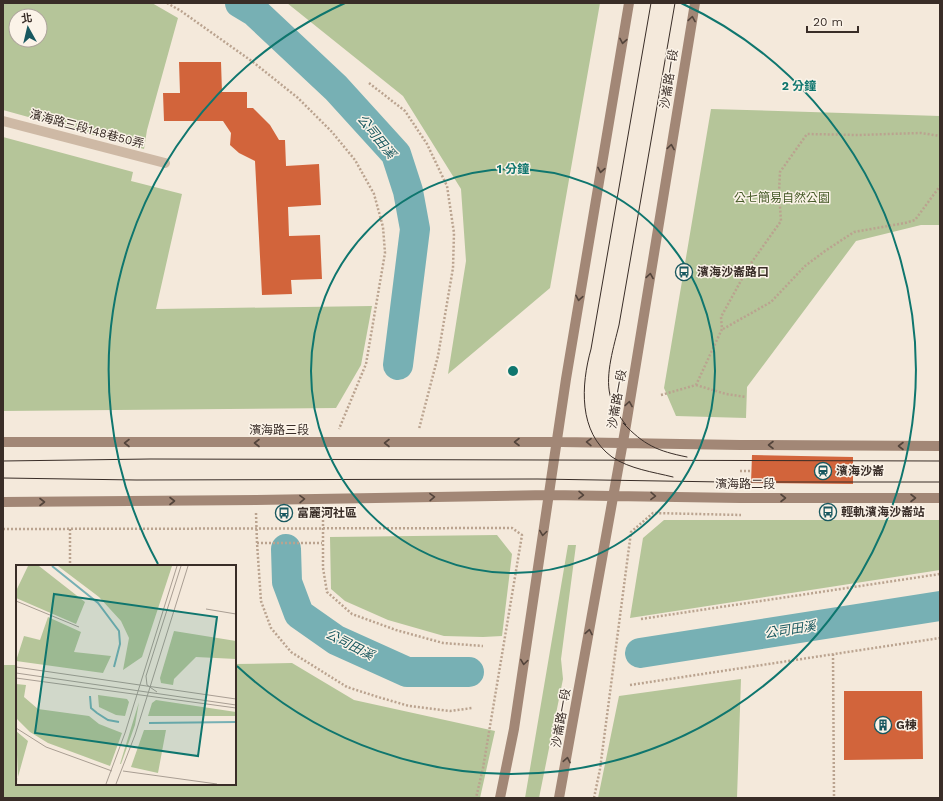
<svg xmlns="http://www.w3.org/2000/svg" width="943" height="801" font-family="'Work Sans','Noto Sans TC',sans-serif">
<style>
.green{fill:#b5c599;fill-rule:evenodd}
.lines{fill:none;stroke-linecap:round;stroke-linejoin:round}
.river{stroke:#77b0b4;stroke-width:30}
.building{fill:#d2643b}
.path{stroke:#baa38f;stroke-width:2.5;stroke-dasharray:2 2;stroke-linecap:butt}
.street{stroke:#ceb9a5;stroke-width:10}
.secondary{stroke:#a28776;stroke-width:10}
.tram{stroke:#392d27;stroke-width:1}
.oneway{stroke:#53443b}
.ring{fill:none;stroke:#0f766e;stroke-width:2}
.labels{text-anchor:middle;stroke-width:3;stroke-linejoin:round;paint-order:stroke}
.street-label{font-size:12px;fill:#392d27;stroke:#fbf3e8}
.park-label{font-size:12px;fill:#465a28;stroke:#fbf3e8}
.poi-label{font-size:12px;font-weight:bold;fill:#392d27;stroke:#fbf3e8;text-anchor:start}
.water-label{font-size:13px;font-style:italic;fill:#18585f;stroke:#fbf3e8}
.inset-river{fill:none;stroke:#77b0b4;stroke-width:2}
.inset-road{fill:none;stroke:#a99e93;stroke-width:1}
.view{fill:#0f766e;fill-opacity:0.15;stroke:#0f766e;stroke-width:2}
.inset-edge{fill:none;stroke:#392d27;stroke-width:2}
.centre{fill:#0f766e;stroke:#fbf3e8;stroke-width:2}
.ring-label{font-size:12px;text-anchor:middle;font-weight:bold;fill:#0f766e;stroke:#fbf3e8;stroke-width:3;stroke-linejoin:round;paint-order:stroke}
</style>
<rect width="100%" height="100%" fill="#f4e9db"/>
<path class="green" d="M3 3H152L178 18 147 130 144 149 3 110ZM16 16H40V40H16Z
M287 3H600L550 288 448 374 466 261 461 189 403 96Z
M711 109 940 116V225H921L856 241 747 387 746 418 676 416 664 388Z
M3 137 133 172 131 181 182 194 156 309 372 306 361 365 336 408 3 411Z
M664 520H940V570L630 618 643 538Z
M497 535 512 554 502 636 483 637 444 636 388 620 345 601 331 589 330 537Z
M568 545H576L561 659 563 679 539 798H525Z
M292 663 354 700 495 731 480 798H3V665H17V784H235V664Z
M741 679 737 798H598L619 696Z"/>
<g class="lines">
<path class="river" d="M240 3 255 12 336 88 396 154 408 191 415 229 398 365
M286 549 287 582 299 614 336 640 407 672H469
M640 653 940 606"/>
</g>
<path class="building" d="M179 62H221L222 92H247V108H253L270 125 279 140H285L286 166 319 164 321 205 288 207 289 236 320 235 322 279 291 280 292 294 262 295 255 161 239 153 230 145 231 133 223 121H164L163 93H180Z
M752 455 853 457V484L751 483Z
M844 691H922L923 759 844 760Z"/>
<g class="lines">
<path class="path" d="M167 3 181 11 253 62 298 98 332 132 355 160 374 194 383 227 385 253 366 364 339 429
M369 83 405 111 427 144 447 186 454 233 453 268 438 356 419 429
M723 329 771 302 805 266 825 251 854 232 905 223 915 220 940 186
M696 385 726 394 746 397
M661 395 696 385 722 329 721 317 749 266 781 221 779 192 780 172 807 134 858 135 921 133 940 136
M740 471H752
M323 512V568L327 592 352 614 396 630 443 643 483 646
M256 513 257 543 261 601 271 628 291 652 347 687 378 697 409 706 450 711 472 708
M3 529 512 528 522 535 483 768 476 798
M70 529V566
M257 543H322
M641 619 940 574
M833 654 834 798
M630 685 940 638
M594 798 600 769 631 532 653 513 741 515"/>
<path class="street" d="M3 121 165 163"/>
<path class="secondary" d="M3 442H562L740 445 940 446
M3 502 256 500 549 495 740 498H940
M500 798 514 729 566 379 629 3
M559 798 626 425 695 3"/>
<path class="tram" d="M651 3 591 349C581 385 578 432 612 457 630 469 653 472 673 477
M675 3 619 325C614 346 605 374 610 395 613 407 619 416 626 425L623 423C644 445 657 451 687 457
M3 461 150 459 940 461
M3 478 136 480 538 479 723 482H940"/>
</g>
<defs><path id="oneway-chevron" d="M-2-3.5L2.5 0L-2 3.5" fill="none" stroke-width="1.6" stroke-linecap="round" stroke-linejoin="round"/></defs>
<g class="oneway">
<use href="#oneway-chevron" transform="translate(692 19) rotate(-81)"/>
<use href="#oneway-chevron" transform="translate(623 41) rotate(100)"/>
<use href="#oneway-chevron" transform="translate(671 147) rotate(-81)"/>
<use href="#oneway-chevron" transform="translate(601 170) rotate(100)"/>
<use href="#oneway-chevron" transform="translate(650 276) rotate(-81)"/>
<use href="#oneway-chevron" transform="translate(579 298) rotate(100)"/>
<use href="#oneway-chevron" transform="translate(629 404) rotate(-81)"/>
<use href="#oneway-chevron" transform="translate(517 442) rotate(180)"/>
<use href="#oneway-chevron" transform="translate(589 442) rotate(-179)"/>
<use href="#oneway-chevron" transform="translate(127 443) rotate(-180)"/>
<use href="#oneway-chevron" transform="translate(257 443) rotate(-180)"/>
<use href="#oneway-chevron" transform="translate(387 443) rotate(-180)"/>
<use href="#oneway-chevron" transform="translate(771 445) rotate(-180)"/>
<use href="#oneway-chevron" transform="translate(901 446) rotate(-180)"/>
<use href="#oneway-chevron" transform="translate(581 495) rotate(1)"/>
<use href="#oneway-chevron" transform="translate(653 496) rotate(1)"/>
<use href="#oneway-chevron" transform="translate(432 497) rotate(-1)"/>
<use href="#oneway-chevron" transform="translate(783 498)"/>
<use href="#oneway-chevron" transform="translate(913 498)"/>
<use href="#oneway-chevron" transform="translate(302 499) rotate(-1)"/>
<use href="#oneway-chevron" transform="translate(172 501)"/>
<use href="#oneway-chevron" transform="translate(42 502)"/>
<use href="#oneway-chevron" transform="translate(543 533) rotate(98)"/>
<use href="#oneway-chevron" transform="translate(589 632) rotate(-80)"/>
<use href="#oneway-chevron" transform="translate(524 662) rotate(98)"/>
<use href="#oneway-chevron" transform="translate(567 760) rotate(-79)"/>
</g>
<g class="ring">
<circle cx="513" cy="371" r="202"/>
<path d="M158 564A404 404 0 0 1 345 3M681 3A404 404 0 1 1 237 666"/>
</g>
<defs>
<g id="bus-ring" transform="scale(0.9)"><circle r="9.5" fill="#fbf3e8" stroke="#18585f" stroke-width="1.5"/><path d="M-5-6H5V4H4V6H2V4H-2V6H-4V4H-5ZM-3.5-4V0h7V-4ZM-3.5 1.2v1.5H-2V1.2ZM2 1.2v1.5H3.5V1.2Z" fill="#18585f"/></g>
<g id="station-ring" transform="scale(0.9)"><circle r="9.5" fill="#fbf3e8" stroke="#18585f" stroke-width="1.5"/><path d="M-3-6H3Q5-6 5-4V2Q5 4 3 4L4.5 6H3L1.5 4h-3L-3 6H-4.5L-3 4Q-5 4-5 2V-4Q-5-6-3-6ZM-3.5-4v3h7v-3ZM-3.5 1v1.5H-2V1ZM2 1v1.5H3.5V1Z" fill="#18585f"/></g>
<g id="building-ring" transform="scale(0.9)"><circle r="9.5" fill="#fbf3e8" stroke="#18585f" stroke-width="1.5"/><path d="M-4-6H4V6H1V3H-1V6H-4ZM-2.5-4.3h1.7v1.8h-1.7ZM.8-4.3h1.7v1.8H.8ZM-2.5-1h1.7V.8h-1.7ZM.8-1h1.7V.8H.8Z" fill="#18585f"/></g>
</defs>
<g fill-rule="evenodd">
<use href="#bus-ring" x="684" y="272"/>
<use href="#station-ring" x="823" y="471"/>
<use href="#bus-ring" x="828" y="512"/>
<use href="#bus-ring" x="284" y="513"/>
<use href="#building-ring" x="883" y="725"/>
</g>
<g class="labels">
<g class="street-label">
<text transform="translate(669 79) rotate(-81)" y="4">沙崙路一段</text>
<text transform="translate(87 129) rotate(15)" y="4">濱海路三段148巷50弄</text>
<text transform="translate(617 399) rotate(-80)" y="4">沙崙路一段</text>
<text x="279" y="434">濱海路三段</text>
<text x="745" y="488">濱海路二段</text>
<text transform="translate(561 718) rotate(-80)" y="4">沙崙路一段</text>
</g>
<g class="park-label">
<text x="782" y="202">公七簡易自然公園</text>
</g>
<g class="poi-label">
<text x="697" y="276">濱海沙崙路口</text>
<text x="836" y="475">濱海沙崙</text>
<text x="841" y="516">輕軌濱海沙崙站</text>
<text x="297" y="517">富麗河社區</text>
<text x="896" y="729">G棟</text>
</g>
<g class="water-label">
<text transform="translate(377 136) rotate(51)" y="5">公司田溪</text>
<text transform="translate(790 629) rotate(-9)" y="5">公司田溪</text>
<text transform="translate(350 644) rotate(27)" y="5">公司田溪</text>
</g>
</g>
<g transform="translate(16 565)">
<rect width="220" height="220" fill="#f4e9db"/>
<path d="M12 1H23L69 37 60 59 0 33V26ZM42 1H156L126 92 107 105 113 73 105 56 83 32ZM32 52 65 67 58 87 95 91 87 108 0 96 8 71 24 75ZM158 66 220 76V94L180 92 158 114 157 120 145 118 144 113ZM0 119 10 120 8 132 22 144 73 151 83 159 106 168 94 201 32 178 14 167 0 153ZM82 130 111 134 113 137 109 151 100 150 83 142ZM140 135 220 147V151H132L136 138ZM123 137 119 160 105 199H104ZM128 165H150L142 208 115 202ZM0 166 12 176 0 219 2 213Z" fill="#b5c599"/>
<path class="inset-river" d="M36 1 82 38 103 66 104 79 98 102M74 131 75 143 81 148 92 155 103 157M133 158 220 157"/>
<path class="inset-road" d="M0 36 63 62M190 44 220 49M0 102 220 134M0 108 220 140M0 113 220 143M141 127 131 120 130 111 165 1M0 163 30 182 96 206M107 206 201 219M90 219 109 168 161 1M100 219 119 170 172 1"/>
<path class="view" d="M38 29 201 52 182 191 19 168Z"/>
<rect width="220" height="220" class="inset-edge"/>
</g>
<circle cx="513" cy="371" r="6" class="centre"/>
<g class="ring-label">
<text x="799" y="90">2 分鐘</text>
<text x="513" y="173">1 分鐘</text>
</g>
<rect width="943" height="801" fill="none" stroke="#392d27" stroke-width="8"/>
<g transform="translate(28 28) rotate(352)"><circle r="19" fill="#fbf3e8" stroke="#ada49b"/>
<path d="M0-3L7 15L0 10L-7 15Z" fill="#18585f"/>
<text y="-6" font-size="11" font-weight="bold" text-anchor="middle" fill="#392d27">北</text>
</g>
<path d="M807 26v6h51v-6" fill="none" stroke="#392d27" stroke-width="2"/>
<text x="813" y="26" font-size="12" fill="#392d27" stroke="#fbf3e8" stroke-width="3" paint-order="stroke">20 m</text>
</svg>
